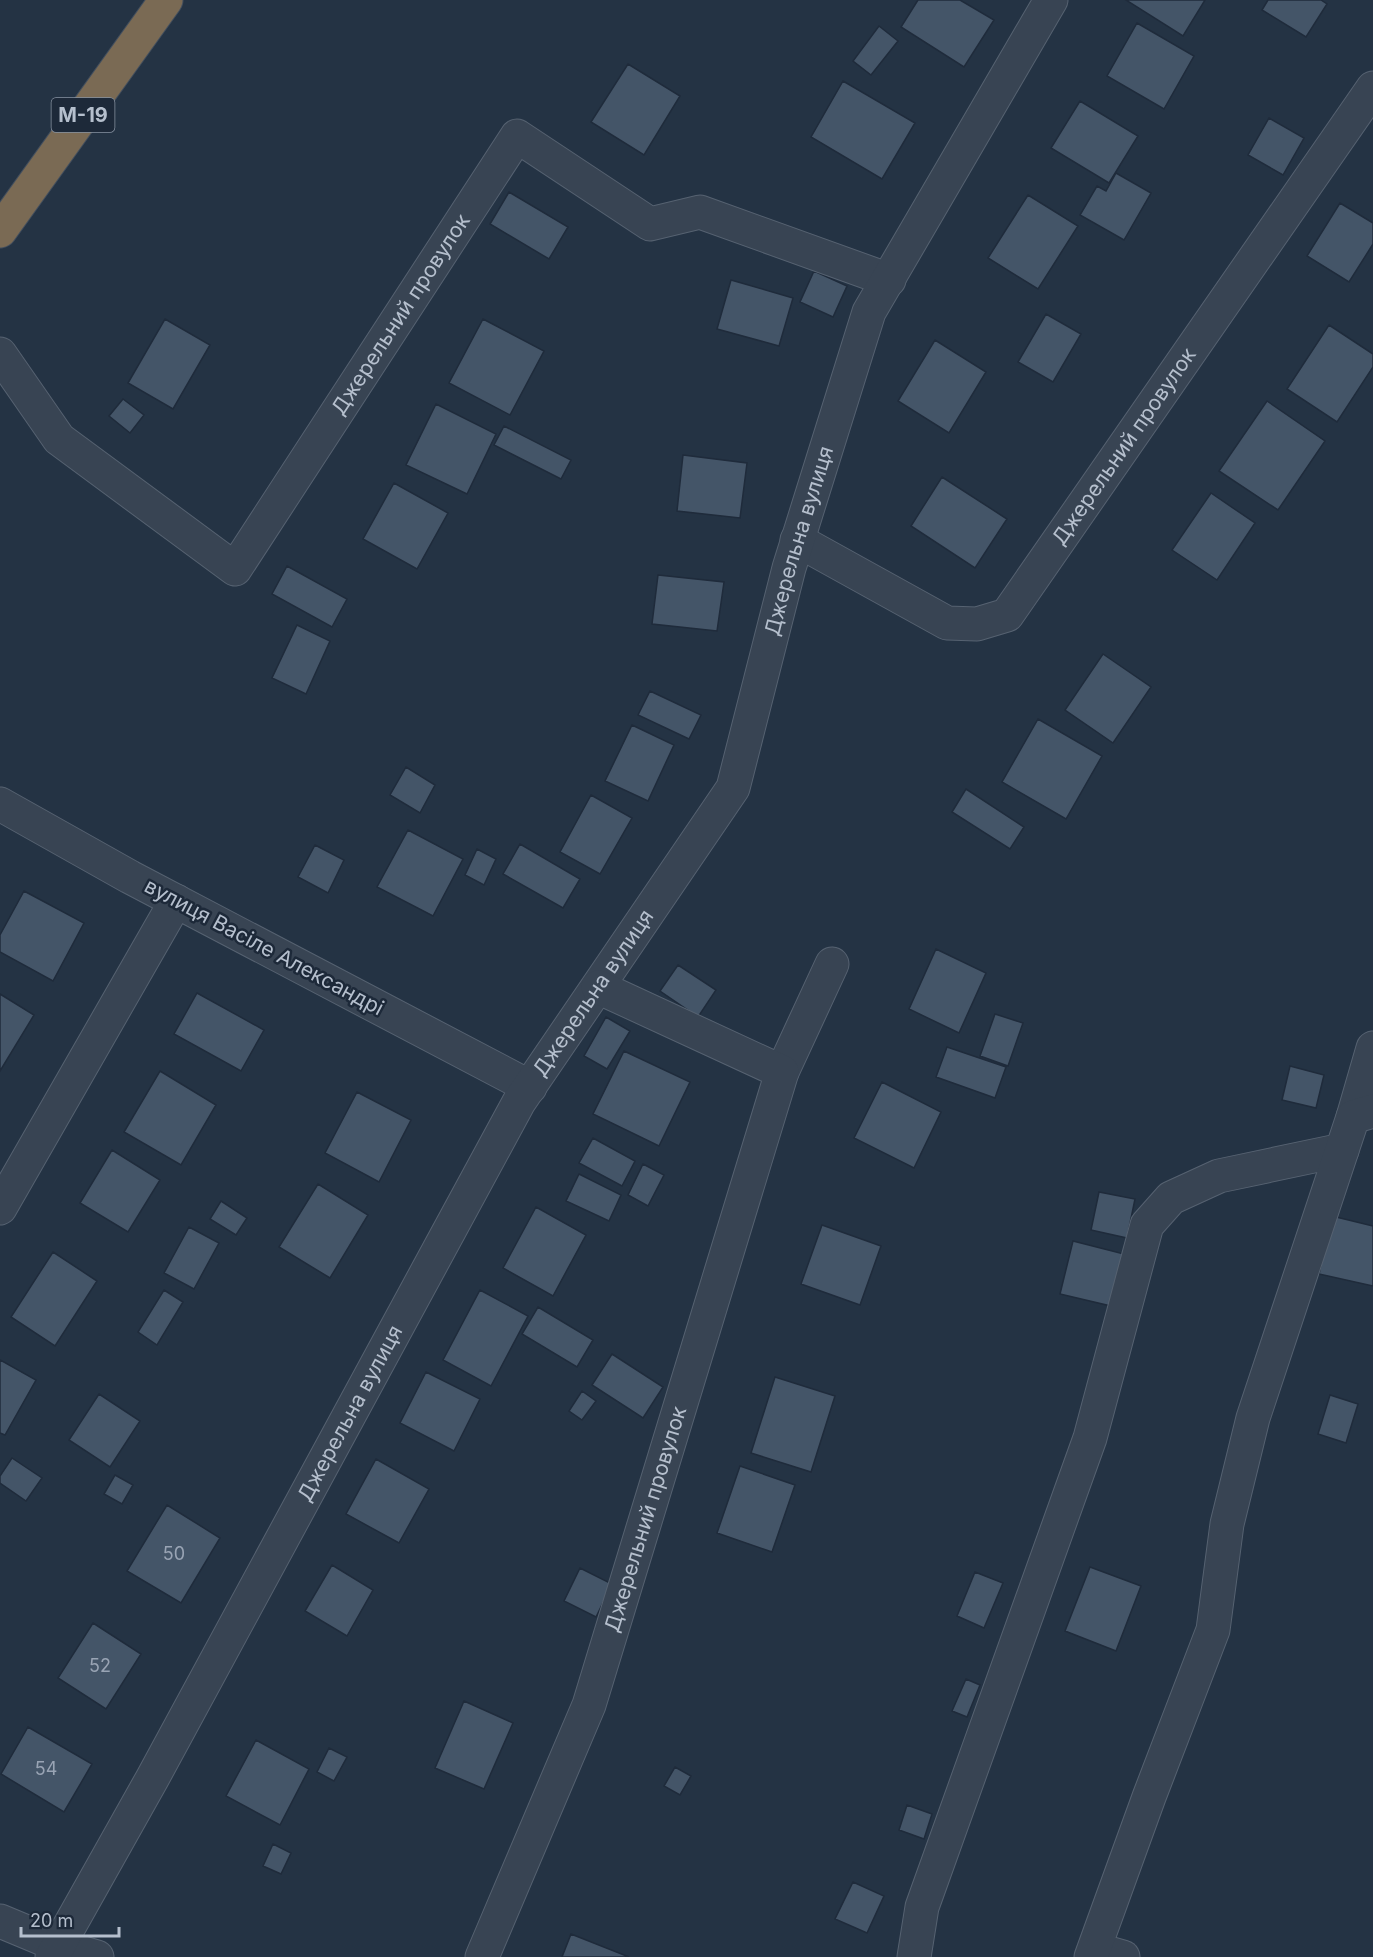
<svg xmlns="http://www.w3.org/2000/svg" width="1373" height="1957" font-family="Inter,sans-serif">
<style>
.building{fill:#445568;stroke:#1f2b3b;stroke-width:1.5}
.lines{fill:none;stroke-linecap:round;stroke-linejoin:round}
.minor-casing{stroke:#566271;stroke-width:35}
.highway-casing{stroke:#434f5e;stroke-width:35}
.minor{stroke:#384453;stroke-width:33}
.highway{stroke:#7a6a54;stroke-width:33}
.labels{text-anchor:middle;stroke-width:5;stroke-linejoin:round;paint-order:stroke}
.number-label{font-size:18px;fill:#99a4b4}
.shield{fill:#1d2939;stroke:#8792a1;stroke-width:1.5}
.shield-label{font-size:20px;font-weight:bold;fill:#b5bfcd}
.street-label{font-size:21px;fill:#b5bfcd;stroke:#1d2939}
</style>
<rect width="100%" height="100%" fill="#243344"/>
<path class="building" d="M918 0H960L994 20 964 67 901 27Z
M1126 0H1205L1183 36Z
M1268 0H1321L1327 4 1306 37 1262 10Z
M1137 23 1194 56 1164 109 1107 76Z
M879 26 898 41 871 75 853 61Z
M628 64 680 96 644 155 591 122Z
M843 81 915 123 882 179 811 137Z
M1080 101 1138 136 1109 183 1051 148Z
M1269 118 1304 138 1283 175 1248 155Z
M1116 173 1151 193 1124 240 1080 215 1097 186 1106 191Z
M509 192 568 227 549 259 490 224Z
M1028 195 1078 226 1038 289 988 258Z
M1340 203 1373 223V244L1349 282 1307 256Z
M814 271 847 286 833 317 800 302Z
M731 280 793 298 779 346 717 329Z
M1046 314 1081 334 1053 382 1018 362Z
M165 319 210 345 173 409 128 383Z
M483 319 544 351 510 415 449 383Z
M1329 325 1373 354V367L1337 422 1287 389Z
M935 340 986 372 949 433 898 401Z
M123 399 144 415 130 433 109 416Z
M1267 401 1325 441 1278 510 1219 471Z
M436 404 496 434 467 494 406 465Z
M504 426 571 460 561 479 494 445Z
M683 455 747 463 740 518 677 511Z
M942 477 1007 519 975 568 911 526Z
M394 483 448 513 417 569 363 539Z
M1211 493 1255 523 1217 580 1172 550Z
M287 566 347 599 332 627 272 594Z
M658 575 724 582 717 631 652 624Z
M297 625 330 641 306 694 272 678Z
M1103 654 1151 687 1113 743 1065 710Z
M650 691 701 715 689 739 638 715Z
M1038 719 1102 756 1066 819 1002 782Z
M632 725 674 745 648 801 605 781Z
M406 767 435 785 420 813 390 795Z
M966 789 1024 827 1010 849 952 812Z
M591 795 632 818 600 874 560 852Z
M408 830 463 859 433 916 377 887Z
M520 844 580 879 563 908 503 874Z
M315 845 344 860 328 893 298 877Z
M477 849 496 859 484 885 465 875Z
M24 891 84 923 53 981 0 952V935Z
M936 949 986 973 959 1033 909 1009Z
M678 965 716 990 698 1017 660 991Z
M197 993 264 1030 241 1071 174 1034Z
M0 994 34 1015 0 1071Z
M995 1014 1023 1023 1008 1066 980 1056Z
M606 1017 630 1031 607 1069 584 1056Z
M947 1047 1006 1067 995 1098 936 1077Z
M624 1051 690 1082 659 1146 593 1114Z
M1290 1066 1324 1075 1316 1108 1282 1100Z
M160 1071 216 1105 181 1165 124 1132Z
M882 1082 941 1112 914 1168 854 1138Z
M357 1092 411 1120 379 1182 325 1153Z
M593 1138 635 1161 622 1186 579 1163Z
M112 1150 160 1180 128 1232 80 1203Z
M643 1164 664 1175 648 1206 628 1195Z
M579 1174 621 1195 609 1221 566 1201Z
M318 1184 368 1215 330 1278 279 1247Z
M1099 1192 1135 1199 1127 1238 1091 1230Z
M221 1201 247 1218 236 1235 210 1219Z
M536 1207 586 1235 553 1296 503 1268Z
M1332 1216 1373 1226V1286L1319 1274Z
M822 1225 881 1246 860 1305 801 1284Z
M189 1227 219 1243 194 1289 164 1273Z
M1073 1241 1124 1254 1111 1306 1060 1294Z
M53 1252 97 1281 55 1346 11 1317Z
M164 1290 183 1302 157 1345 138 1332Z
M480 1290 528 1316 491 1386 443 1360Z
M538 1307 593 1340 577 1367 522 1334Z
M612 1354 663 1387 643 1418 592 1385Z
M0 1360 36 1380 5 1435 0 1433Z
M426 1372 480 1399 454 1451 400 1423Z
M775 1377 835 1396 811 1472 751 1453Z
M582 1391 596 1401 582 1420 569 1411Z
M99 1394 140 1421 110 1467 69 1440Z
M1330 1395 1358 1404 1346 1443 1318 1434Z
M12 1458 42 1478 26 1501 0 1483V1476Z
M376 1459 429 1489 399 1543 346 1514Z
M740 1466 795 1485 772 1552 717 1533Z
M115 1475 133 1485 122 1504 104 1494Z
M167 1505 220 1538 181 1603 127 1571Z
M332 1565 373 1590 347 1636 305 1611Z
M1090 1567 1141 1586 1116 1651 1065 1631Z
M580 1568 612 1584 596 1617 564 1601Z
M975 1572 1003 1583 984 1628 957 1616Z
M93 1623 141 1654 106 1709 58 1678Z
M966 1679 980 1685 967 1717 952 1711Z
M464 1701 513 1723 484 1789 435 1768Z
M28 1727 92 1764 64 1812 1 1774Z
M256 1740 309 1769 280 1825 226 1796Z
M329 1748 347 1757 334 1781 317 1772Z
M675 1767 691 1776 680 1795 664 1786Z
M907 1805 932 1814 924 1839 899 1830Z
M273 1844 291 1853 281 1874 263 1866Z
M853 1882 884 1896 867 1933 835 1919Z
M571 1934 629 1957H562Z"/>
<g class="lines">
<g class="minor-casing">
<g id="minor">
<path id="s1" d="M0 354 59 439 235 569 517 136 650 224 700 212 889 280"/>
<path id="s2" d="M797 540 947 623 977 624 1007 615 1373 88"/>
<path d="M0 804 130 877 530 1087"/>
<path d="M782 1072 832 964"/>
<path d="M1353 1117 1373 1048"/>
<path d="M0 1208 176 901"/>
<path d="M0 1921 60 1946 97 1957"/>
<path d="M1095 1949 1123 1957"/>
<path id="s3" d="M52 1957 152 1779 519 1102 733 788 789 568 869 312 1051 0"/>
<path id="s4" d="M482 1957 589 1705 782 1072 598 987"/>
<path d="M914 1957 922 1907 1090 1438 1147 1225 1171 1198 1219 1176 1342 1150"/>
<path d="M1091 1957 1149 1797 1213 1630 1227 1524 1253 1418 1353 1117 1373 1111"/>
</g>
</g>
<g class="highway-casing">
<path id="highway" d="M0 231 166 0"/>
</g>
<use href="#minor" class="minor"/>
<use href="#highway" class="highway"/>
</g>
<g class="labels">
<g class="number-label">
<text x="174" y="1560">50</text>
<text x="100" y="1672">52</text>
<text x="46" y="1775">54</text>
</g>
<rect class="shield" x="51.5" y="98" width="63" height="34" rx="4.5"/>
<g class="shield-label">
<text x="83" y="122">М-19</text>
</g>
<g class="street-label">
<text dy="7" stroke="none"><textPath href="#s1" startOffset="626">Джерельний провулок</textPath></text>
<text dy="7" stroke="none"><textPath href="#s2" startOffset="438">Джерельний провулок</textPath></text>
<text dy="7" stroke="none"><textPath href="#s3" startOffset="1610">Джерельна вулиця</textPath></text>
<text transform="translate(264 947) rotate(28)" y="7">вулиця Васіле Александрі</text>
<text dy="7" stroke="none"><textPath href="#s3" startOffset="1106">Джерельна вулиця</textPath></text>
<text dy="7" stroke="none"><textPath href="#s3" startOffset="620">Джерельна вулиця</textPath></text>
<text dy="7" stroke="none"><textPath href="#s4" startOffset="468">Джерельний провулок</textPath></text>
</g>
</g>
<path d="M21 1927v9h98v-9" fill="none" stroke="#b5bfcd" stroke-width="3"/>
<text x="30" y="1927" font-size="18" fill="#b5bfcd" stroke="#1d2939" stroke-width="4.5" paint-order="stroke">20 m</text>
</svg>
